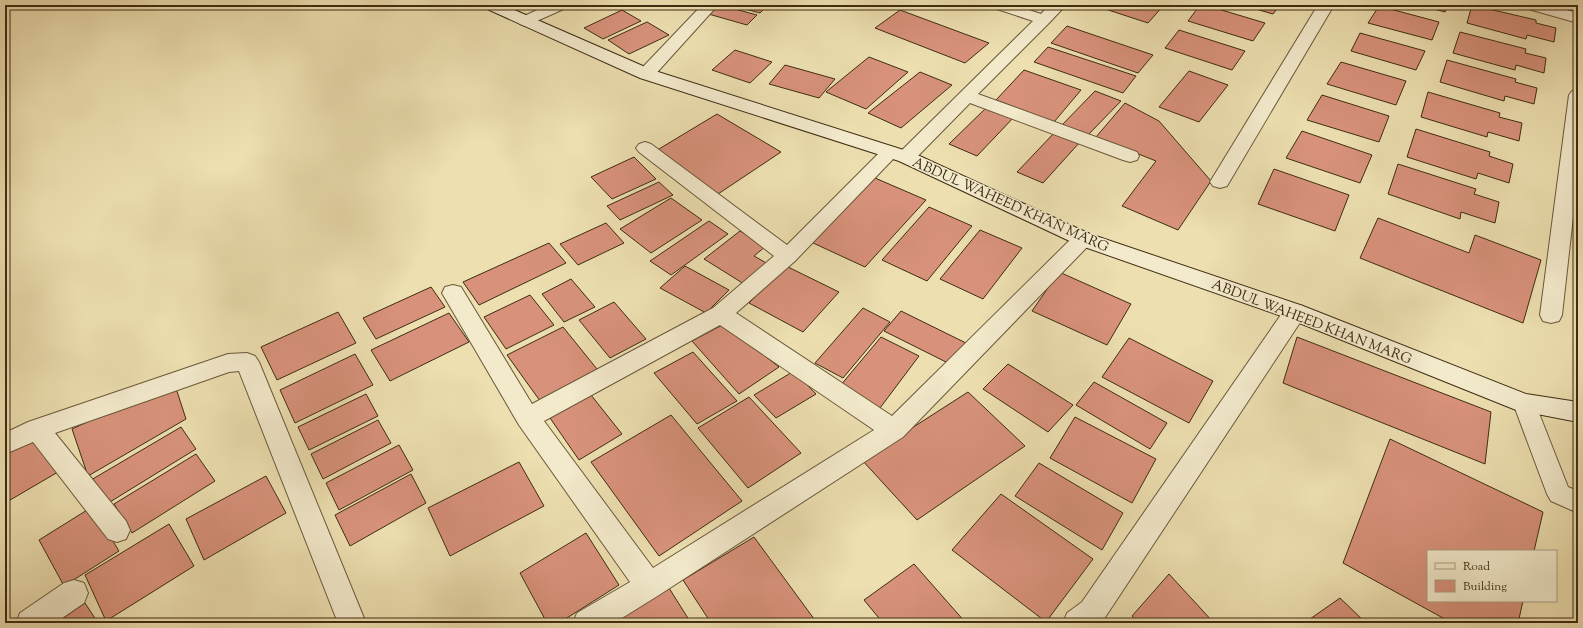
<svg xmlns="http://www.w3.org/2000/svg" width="1583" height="628" font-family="'Sorts Mill Goudy',serif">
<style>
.building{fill:#d8927b;stroke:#3e2c12}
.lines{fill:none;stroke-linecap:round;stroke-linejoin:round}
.lane-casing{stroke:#6a593a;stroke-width:2}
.street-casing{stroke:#6a593a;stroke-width:2}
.secondary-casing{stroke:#3e2c12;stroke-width:2}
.lane{fill:#f3eacc;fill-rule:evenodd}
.street{fill:#f3eacc;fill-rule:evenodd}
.secondary{fill:#f3eacc;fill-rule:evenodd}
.labels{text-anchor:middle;stroke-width:3;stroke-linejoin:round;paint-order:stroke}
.street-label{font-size:14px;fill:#3e2c12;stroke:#f3eacc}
</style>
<rect width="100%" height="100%" fill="#eddfb0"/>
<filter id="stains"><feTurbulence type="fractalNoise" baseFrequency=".005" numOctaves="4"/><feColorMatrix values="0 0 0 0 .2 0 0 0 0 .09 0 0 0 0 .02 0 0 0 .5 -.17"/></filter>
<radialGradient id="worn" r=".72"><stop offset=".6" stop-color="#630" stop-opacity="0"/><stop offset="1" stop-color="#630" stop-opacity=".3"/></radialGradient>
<path class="building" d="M526 5H555L538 12Z
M714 5H720L757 15 747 25 705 13Z
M730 5H768L760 13Z
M1093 5H1164L1148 23Z
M1200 5H1205L1265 23 1253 41 1188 21Z
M1242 5H1280L1273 14Z
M1419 5H1448L1445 12Z
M1472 5 1536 20V23L1556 28 1554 42 1527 35 1526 39 1467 23Z
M1379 6 1439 22 1432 40 1368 23Z
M622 10 641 21 603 39 584 28Z
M900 10 989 43 965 63 875 28Z
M647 22 669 35 629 54 608 40Z
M1067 26 1153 55 1138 73 1051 43Z
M1179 30 1245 51 1232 70 1165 48Z
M1460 32 1526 49 1525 53 1546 58 1544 73 1516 65 1515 70 1453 53Z
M1360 33 1425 51 1416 70 1351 51Z
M1048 47 1136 76 1123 93 1034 62Z
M735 50 772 62 750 83 712 70Z
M869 57 908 72 866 109 826 92Z
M1447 60 1516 79 1515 82 1537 88 1534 104 1505 96 1504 101 1440 82Z
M1341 62 1406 81 1396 105 1327 84Z
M785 65 835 79 819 98 769 84Z
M1024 70 1081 90 1054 122 996 100Z
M1189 71 1228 85 1199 122 1159 107Z
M920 72 952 85 901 128 868 113Z
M1095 91 1121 101 1087 136 1061 126Z
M1428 92 1500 113 1499 117 1522 123 1519 141 1488 132 1487 137 1421 117Z
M1322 95 1389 116 1379 142 1307 120Z
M1125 103 1159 121 1211 181 1178 230 1122 206 1156 161 1096 137Z
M988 106 1015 116 977 156 949 144Z
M717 114 781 152 718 194 654 152Z
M1416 129 1490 152 1489 156 1513 164 1509 183 1478 173 1476 179 1407 157Z
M1302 131 1372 155 1360 183 1286 158Z
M1055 132 1080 142 1043 183 1017 172Z
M634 157 656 179 612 199 591 177Z
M1398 164 1476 189 1474 194 1499 202 1495 223 1461 212 1460 219 1388 194Z
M1274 169 1349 195 1335 231 1258 204Z
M875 178 926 200 865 267 811 242Z
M659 182 673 195 620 220 607 206Z
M671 198 702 220 651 253 620 229Z
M929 207 972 226 927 281 882 260Z
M1378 218 1469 253 1475 235 1541 260 1523 323 1360 258Z
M709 221 728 234 671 275 650 261Z
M606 223 624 243 578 265 560 244Z
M980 230 1022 248 983 299 940 279Z
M740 231 766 246 754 256 768 264 744 284 704 259Z
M549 243 566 263 479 305 463 282Z
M685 266 729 290 706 313 660 288Z
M786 266 839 292 803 332 749 303Z
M1059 272 1131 304 1107 345 1032 311Z
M571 279 595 307 564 322 542 294Z
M431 287 445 307 376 339 363 318Z
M530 295 554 325 506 349 484 317Z
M614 302 646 339 610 358 579 320Z
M863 308 890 322 843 378 815 363Z
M901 311 970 345 954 366 884 331Z
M338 312 356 343 277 380 261 347Z
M449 313 469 342 390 381 371 350Z
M724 324 779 367 739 394 692 341Z
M563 327 601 374 543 405 507 355Z
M881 337 919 356 880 408 840 386Z
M1297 337 1491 412 1485 464 1283 383Z
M1129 338 1213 381 1189 423 1102 377Z
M693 352 737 401 697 424 654 373Z
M355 354 373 385 295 423 280 390Z
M1008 364 1073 405 1048 432 983 389Z
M794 371 816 394 776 418 754 395Z
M174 382 186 419 88 476 72 429Z
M1094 382 1167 423 1150 449 1076 405Z
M968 392 1025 446 917 520 862 460Z
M366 394 378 416 309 450 298 427Z
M591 395 622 434 579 460 550 418Z
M749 397 801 453 748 488 698 428Z
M671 415 742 501 659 556 591 462Z
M1075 417 1156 459 1132 503 1050 458Z
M378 420 391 443 323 479 311 454Z
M181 427 196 449 105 505 91 480Z
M35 438 58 472 5 503V455Z
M1390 439 1543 512 1534 551H1428V601H1523L1518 623H1452L1343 563Z
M399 445 413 470 339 510 326 483Z
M196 454 215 481 132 533 114 504Z
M519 462 544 506 450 556 428 508Z
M1039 463 1123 513 1102 550 1015 496Z
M411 474 426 503 350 546 335 515Z
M266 476 286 513 204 560 186 519Z
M1001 494 1093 559 1046 622 952 550Z
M92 507 119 551 64 586 39 540Z
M169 524 194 566 106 621 85 575Z
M586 533 619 585 559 623H547L520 573Z
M754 537 817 623H711L683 580Z
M914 564 966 623H883L864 600Z
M1169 574 1214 623H1138L1132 616Z
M669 588 691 623H610Z
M1340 598 1366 623H1313L1310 619Z
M85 603 98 623H56Z"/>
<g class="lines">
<g class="lane-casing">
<path id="lane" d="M1524 394 1532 397 1535 403 1568 487 1578 491V513L1551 501 1547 494 1513 403 1516 397Z"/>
</g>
<g class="street-casing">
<path id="street" d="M548 5H569L566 8 530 24 525 26 520 24 517 21 520 18Z
M702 5H718L652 78 646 79 640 78 638 74 640 70Z
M991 5H1014L1041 14 1049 5H1066L1049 23 978 94 1137 152 1139 156 1137 160 1130 162 1123 160 970 103 913 161 906 163 899 161 897 157 899 153 1033 21 994 8Z
M1318 5H1334L1227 186 1220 188 1213 186 1210 182Z
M1522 5H1547L1578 13V23L1525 8Z
M1578 90V172L1562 315 1559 321 1551 323 1543 321 1540 315 1569 95 1572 91Z
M645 142 651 144 787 245 884 148 890 146 896 148 899 152 896 156 795 261 736 313 892 416 1076 234 1083 232 1090 234 1093 239 1090 244 903 437 659 595 614 623H573L577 613 630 582 519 425 442 293 445 287 453 285 461 287 532 404 713 308 774 256 639 152 636 148 639 144ZM720 325 874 430 653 568 544 421Z
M1295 304 1303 306 1306 312 1303 318 1102 622 1063 623 1067 613 1082 602 1287 306Z
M247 353 255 356 259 362 366 623H338L239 371 229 372 55 433 126 521 130 530 126 539 117 542 108 539 33 442 5 454V433L28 422 228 354Z
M74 580 84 583 88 593 84 603 55 623H16L20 613 64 583Z"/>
</g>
<g class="secondary-casing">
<path id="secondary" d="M482 5H503L652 70 913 153 1090 234 1303 306 1526 394 1578 402V422L1516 410 1287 318 1076 244 899 161 640 78 485 8Z"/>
</g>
<use href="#lane" class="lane"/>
<use href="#street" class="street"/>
<use href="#secondary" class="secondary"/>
</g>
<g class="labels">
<g class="street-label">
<text transform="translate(1011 204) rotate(24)" y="5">ABDUL WAHEED KHAN MARG</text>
<text transform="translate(1312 321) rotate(21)" y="5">ABDUL WAHEED KHAN MARG</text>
</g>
</g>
<rect width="1583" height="628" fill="none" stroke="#eddfb0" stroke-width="20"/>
<rect x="6" y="6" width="1571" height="616" fill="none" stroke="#3e2c12" stroke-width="2"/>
<rect x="10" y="10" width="1563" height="608" fill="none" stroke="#3e2c12"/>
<rect x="1427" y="550" width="130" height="52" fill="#f3eacc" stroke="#ab9e82"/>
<rect x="1435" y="563" width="20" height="6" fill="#f3eacc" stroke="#ab9e82"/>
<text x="1463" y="570" font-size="12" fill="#3e2c12">Road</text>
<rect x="1435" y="580" width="20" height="12" fill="#d8927b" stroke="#ab9e82"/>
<text x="1463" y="590" font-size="12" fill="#3e2c12">Building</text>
<rect width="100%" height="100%" filter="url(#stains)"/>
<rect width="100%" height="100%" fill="url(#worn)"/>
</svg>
